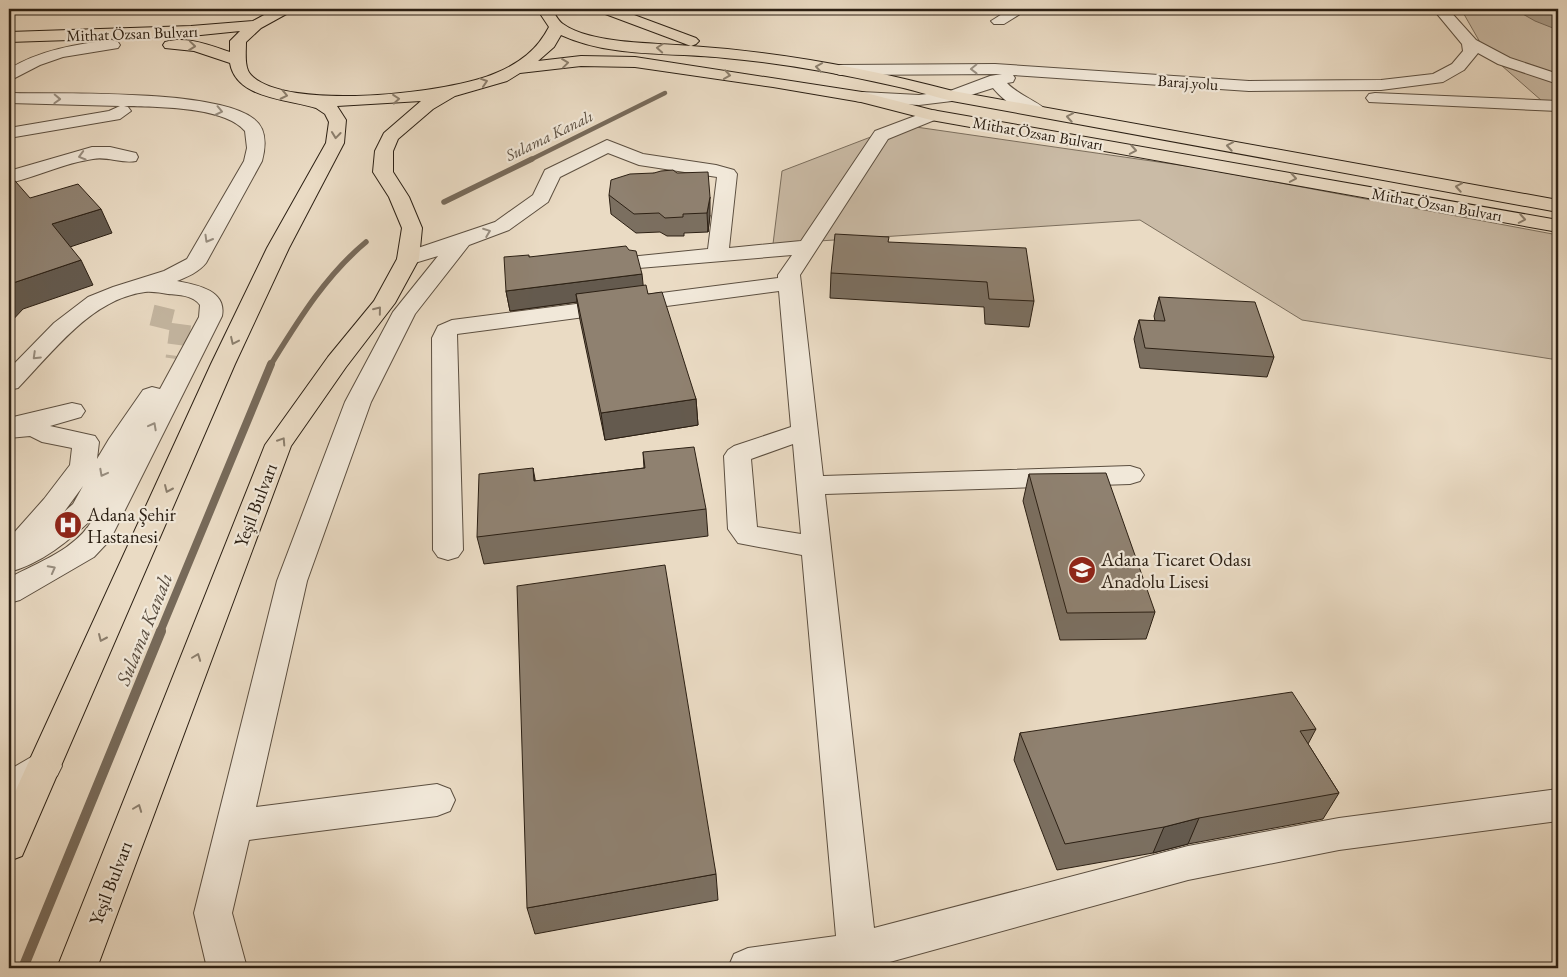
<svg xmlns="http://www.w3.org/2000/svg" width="1567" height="977" font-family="'EB Garamond',serif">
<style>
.green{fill:#cabba6;stroke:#7b6e5d}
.water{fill:#a99b88;stroke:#776a5a}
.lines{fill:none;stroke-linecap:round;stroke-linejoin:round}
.stream-far3{stroke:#776a5a;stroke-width:4.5}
.stream-far2{stroke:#776a5a;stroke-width:5.5}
.stream-far1{stroke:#776a5a;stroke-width:8}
.stream{stroke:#776a5a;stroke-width:10}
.minor-tunnel{stroke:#c4b6a1;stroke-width:21;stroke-dasharray:21 11;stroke-linecap:butt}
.minor-casing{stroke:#5c4f40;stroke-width:2}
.major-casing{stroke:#2c2014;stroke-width:2}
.minor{fill:#f1e8d9;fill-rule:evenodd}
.major{fill:#eadbc4;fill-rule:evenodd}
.wall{fill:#7b6f60;stroke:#2c2014}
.shaded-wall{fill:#645a4e;stroke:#2c2014}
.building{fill:#8f8170;stroke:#2c2014}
.oneway{stroke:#8b7e6c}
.oneway2{stroke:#988e80}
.labels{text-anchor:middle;stroke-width:4.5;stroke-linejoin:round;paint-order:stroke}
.far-street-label{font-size:16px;fill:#2c2014;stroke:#f1e8d9}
.far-water-label{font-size:16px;font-style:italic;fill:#584b3d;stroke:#f1e8d9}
.street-label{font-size:19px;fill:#2c2014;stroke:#f1e8d9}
.poi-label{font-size:19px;fill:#2c2014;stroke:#f1e8d9;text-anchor:start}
.water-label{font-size:20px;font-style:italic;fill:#584b3d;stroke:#f1e8d9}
</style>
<rect width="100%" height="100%" fill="#eadbc4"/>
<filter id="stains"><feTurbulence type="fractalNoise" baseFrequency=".004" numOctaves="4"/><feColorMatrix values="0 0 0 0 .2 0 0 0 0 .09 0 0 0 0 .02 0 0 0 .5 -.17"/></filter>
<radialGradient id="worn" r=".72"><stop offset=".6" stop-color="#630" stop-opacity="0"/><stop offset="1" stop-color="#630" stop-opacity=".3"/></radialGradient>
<path class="green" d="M1461 9H1558V115L1485 51Z
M902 125 1200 168 1558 235V360L1302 320 1140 220 773 244 782 171Z"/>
<path class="water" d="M1514 9H1558V30L1535 21Z"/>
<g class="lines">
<path class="stream-far3" d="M530 160 665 93"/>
<path class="stream-far2" d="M444 202 532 159
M270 366C298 321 325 276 366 242"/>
<path class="stream-far1" d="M160 632 271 364"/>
<path class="stream" d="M23 968 161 631"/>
<path class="minor-tunnel" d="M152 315 181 322 176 359"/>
<g class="minor-casing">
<path id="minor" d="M1010 9H1028L1004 24H994L991 21Z
M1433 9H1448L1476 40 1510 58 1558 74V84L1498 64 1478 53 1464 70 1443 82 1381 90 1249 91 1013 75 1015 78 1013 82 1007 83C1018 95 1041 103 1047 111L1044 115C1026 119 1004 101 993 88L952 101 919 105 862 102 856 101 853 97 856 93 862 92 919 95 950 91 990 76 1002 74 840 75 834 73 832 70 834 67 840 65 995 64 1249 81 1381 80 1433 74 1452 64 1463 51 1462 44Z
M112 40 118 42 120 45 118 48 63 57 40 65 9 81V69C40 50 76 44 112 40Z
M9 93C61 94 217 89 254 119 267 129 266 146 262 161L206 263C199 272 187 277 177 281 197 285 227 290 222 316L110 540 94 557 20 600 9 603V578C38 562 78 549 94 517 70 540 41 564 9 572V536L12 535 44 499 70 465 72 448 42 442 30 436 9 438V418L72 403 81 405 85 411 81 417 50 426 95 436 99 442 97 459 109 439 143 390 152 387 160 389 199 317 200 305C193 295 179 295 168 294 161 293 152 291 145 292 91 299 53 352 18 388L9 390V369L54 323 88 297 113 287 164 271 187 259 244 161 247 148 245 131C224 106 155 107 124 106L128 107 131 111 120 119 9 138V128L109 111 120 106 9 103ZM83 486 73 504 64 512Z
M1375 93 1558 101V111L1369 102 1366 98 1369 94Z
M931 110 937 111 940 115 937 119 888 139 800 275 823 476 1130 466 1140 469 1144 475 1140 481 1130 484 825 494 874 928 1188 846 1339 818 1558 789V821L1339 850 1188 880 868 968H728L734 954 748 948 836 936 802 555 738 543 728 529 724 456 728 450 734 446 791 427 779 291 457 334 463 550 458 557 448 560 438 557 433 550 432 338 438 326 452 320 778 278V275L792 255 639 268 631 267 628 262 631 257 639 256 708 249 717 177 639 165 608 153 560 177 548 202 509 230 469 245 415 314 371 402 307 581 256 807 437 784 450 789 455 800 450 811 437 816 249 840 232 913 247 968H207L194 913 277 581 345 402 393 312 438 256 408 265 400 264 397 259 400 254 495 222 533 195 545 170 607 140 643 154 716 165 734 170 737 174 729 248 801 241 875 131ZM793 444 801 534 757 527 751 459Z
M92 147H110L136 153 138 157 136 161C122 164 107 156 93 159 64 163 37 177 9 183V171Z
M45 751 57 756 62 766 57 776 22 800 9 804V770L33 756Z"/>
</g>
<g class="major-casing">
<path id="major" d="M275 9H292L290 12 261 28 246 42C246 52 244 68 251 75 286 112 452 93 496 73 520 63 537 50 549 27L537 9H551C555 13 558 21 563 24 590 44 657 43 691 46L600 12 598 9H618L696 38 699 41 696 44 691 46C780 52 867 68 953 91L1558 200V212L952 101C931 96 911 89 890 85 836 73 780 63 725 58 671 52 611 58 561 35L554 47 538 61 581 56 635 57 862 92 932 110 1558 220V232L931 120 861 102 773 87 635 67 581 66 520 73 507 81 455 96 433 109 398 139 393 151V172L409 197 422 228 419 259 395 303 346 367 291 446 97 968H57L265 445 328 357 374 301 397 259 402 228 389 197 373 172 375 151 384 133 421 101 337 106 346 120 344 143 289 248 235 364 22 856 9 861V805L211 364 267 248 326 143 329 122 325 114 316 108C288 99 236 99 230 63L194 51 165 48 163 45 165 42C187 36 209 45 230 52V41L240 31 191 36 9 42V32L191 26 253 21Z"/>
</g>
<use href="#minor" class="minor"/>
<use href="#major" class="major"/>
</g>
<path class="wall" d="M654 173 710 215 708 232 684 233V236H667L660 232 636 233 611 214 609 195Z
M888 242 1034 301 1029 327 985 324 984 307 830 298 831 273Z
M529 257 643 286 648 294 696 399 698 425 605 440 580 320 577 302 510 311 506 291Z
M1159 297 1274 357 1267 377 1140 368 1134 339 1139 320 1155 321 1154 316Z
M643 452 706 509 708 536 484 564 477 537 536 481 644 468Z
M1029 474 1155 612 1146 639 1060 640 1023 501Z
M1316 729 1308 744 1339 793 1323 819 1188 844 1153 853 1057 870 1014 760 1020 733Z
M716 874 718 900 535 934 527 908Z"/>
<path class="shaded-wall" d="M710 197V215L708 232 707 213Z
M101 209 112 233 64 249 52 224Z
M81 260 93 285 23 309 9 324V286L10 284Z
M642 274 644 293 576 294 577 302 510 311 506 291Z
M696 399 698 425 605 440 601 413Z
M533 468 538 495 534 481Z
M1199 818 1188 844 1153 853 1164 827Z"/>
<path class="building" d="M673 170 677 173 708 172 710 197 707 213 683 214V217L665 218 659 213 634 214 609 195 611 180 630 174 654 173 661 171Z
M9 174 30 198 78 184 101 209 52 224 81 260 10 284 9 286Z
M835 234 889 237 888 242 1026 248 1034 301 989 299 987 282 831 273Z
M626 246 629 250 636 251 642 274 506 291 504 257 529 255V257Z
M646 285 648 294 662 292 696 399 601 413 576 294Z
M1159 297 1255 302 1274 357 1145 348 1139 320 1165 321Z
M694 447 706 509 477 537 479 474 533 468 534 481 645 468 643 452Z
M1106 473 1155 612 1067 613 1029 474Z
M665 565 716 874 527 908 517 586Z
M1292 692 1316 729 1300 731 1339 793 1199 818 1164 827 1065 844 1020 733Z"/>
<defs><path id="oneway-chevron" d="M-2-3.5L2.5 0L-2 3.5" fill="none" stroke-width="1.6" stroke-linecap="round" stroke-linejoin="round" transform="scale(1.25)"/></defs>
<g class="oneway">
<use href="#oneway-chevron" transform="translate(192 46) rotate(6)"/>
<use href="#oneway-chevron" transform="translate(660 48) rotate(-176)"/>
<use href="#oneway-chevron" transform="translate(565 63) rotate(-7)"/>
<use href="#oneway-chevron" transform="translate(819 67) rotate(-171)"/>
<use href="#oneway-chevron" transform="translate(727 75) rotate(8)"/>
<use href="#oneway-chevron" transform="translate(484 82) rotate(-18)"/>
<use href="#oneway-chevron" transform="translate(284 95) rotate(12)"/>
<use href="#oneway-chevron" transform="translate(396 99) rotate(-5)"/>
<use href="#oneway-chevron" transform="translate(1070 117) rotate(-170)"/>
<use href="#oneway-chevron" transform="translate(336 135) rotate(96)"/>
<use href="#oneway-chevron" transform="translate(1230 146) rotate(-170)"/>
<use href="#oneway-chevron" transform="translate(1133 150) rotate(10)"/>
<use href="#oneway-chevron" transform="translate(1293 178) rotate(10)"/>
<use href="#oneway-chevron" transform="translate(1459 187) rotate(-170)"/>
<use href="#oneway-chevron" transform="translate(1522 219) rotate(10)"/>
<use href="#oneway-chevron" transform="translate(378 310) rotate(-51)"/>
<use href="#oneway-chevron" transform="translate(234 341) rotate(115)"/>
<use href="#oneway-chevron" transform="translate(282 441) rotate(-57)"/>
<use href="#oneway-chevron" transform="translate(168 489) rotate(114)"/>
<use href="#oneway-chevron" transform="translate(102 638) rotate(114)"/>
<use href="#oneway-chevron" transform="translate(197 657) rotate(-69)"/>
<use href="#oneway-chevron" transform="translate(138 808) rotate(-69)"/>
</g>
<g class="oneway2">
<use href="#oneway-chevron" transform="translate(974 69) rotate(179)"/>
<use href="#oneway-chevron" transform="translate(57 99) rotate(2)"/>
<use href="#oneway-chevron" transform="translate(219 111) rotate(12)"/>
<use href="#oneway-chevron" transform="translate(82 156) rotate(164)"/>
<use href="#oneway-chevron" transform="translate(487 232) rotate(-21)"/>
<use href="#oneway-chevron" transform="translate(208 239) rotate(120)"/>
<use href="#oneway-chevron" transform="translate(36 356) rotate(136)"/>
<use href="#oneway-chevron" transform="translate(153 426) rotate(-62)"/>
<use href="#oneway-chevron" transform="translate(103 473) rotate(118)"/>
<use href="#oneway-chevron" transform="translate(52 569) rotate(-28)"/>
</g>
<defs>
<g id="hospital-disc" transform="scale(1.4375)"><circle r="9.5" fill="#8f2418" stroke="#f1e8d9"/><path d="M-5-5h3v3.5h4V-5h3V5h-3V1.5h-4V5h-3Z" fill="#fff"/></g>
<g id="school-disc" transform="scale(1.4375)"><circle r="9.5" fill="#8f2418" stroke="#f1e8d9"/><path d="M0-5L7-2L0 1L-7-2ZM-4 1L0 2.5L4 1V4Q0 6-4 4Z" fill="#fff"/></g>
</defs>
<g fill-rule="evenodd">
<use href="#hospital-disc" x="68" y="525"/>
<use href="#school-disc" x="1082" y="570"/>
</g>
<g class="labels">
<g class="far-street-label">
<text transform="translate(132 33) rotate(-2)" y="6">Mithat Özsan Bulvarı</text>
<text transform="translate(1188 82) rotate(4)" y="6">Baraj yolu</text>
<text transform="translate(1038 133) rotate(10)" y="6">Mithat Özsan Bulvarı</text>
<text transform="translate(1437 204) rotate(10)" y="6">Mithat Özsan Bulvarı</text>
</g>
<g class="far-water-label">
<text transform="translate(549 135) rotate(-26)" y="6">Sulama Kanalı</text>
</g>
<g class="street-label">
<text transform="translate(255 505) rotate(-69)" y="7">Yeşil Bulvarı</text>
<text transform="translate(110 883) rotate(-69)" y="7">Yeşil Bulvarı</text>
</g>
<g class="poi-label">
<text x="87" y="521">Adana Şehir<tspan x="87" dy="22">Hastanesi</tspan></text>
<text x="1101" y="566">Adana Ticaret Odası<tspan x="1101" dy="22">Anadolu Lisesi</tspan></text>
</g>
<g class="water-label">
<text transform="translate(144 629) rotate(-68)" y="7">Sulama Kanalı</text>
</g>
</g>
<rect width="1567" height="977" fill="none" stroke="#eadbc4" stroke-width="30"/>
<rect x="10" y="10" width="1547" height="957" fill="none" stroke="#2c2014" stroke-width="2.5"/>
<rect x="15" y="15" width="1537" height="947" fill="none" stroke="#2c2014"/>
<rect width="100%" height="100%" filter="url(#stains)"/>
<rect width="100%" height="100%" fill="url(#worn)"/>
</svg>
